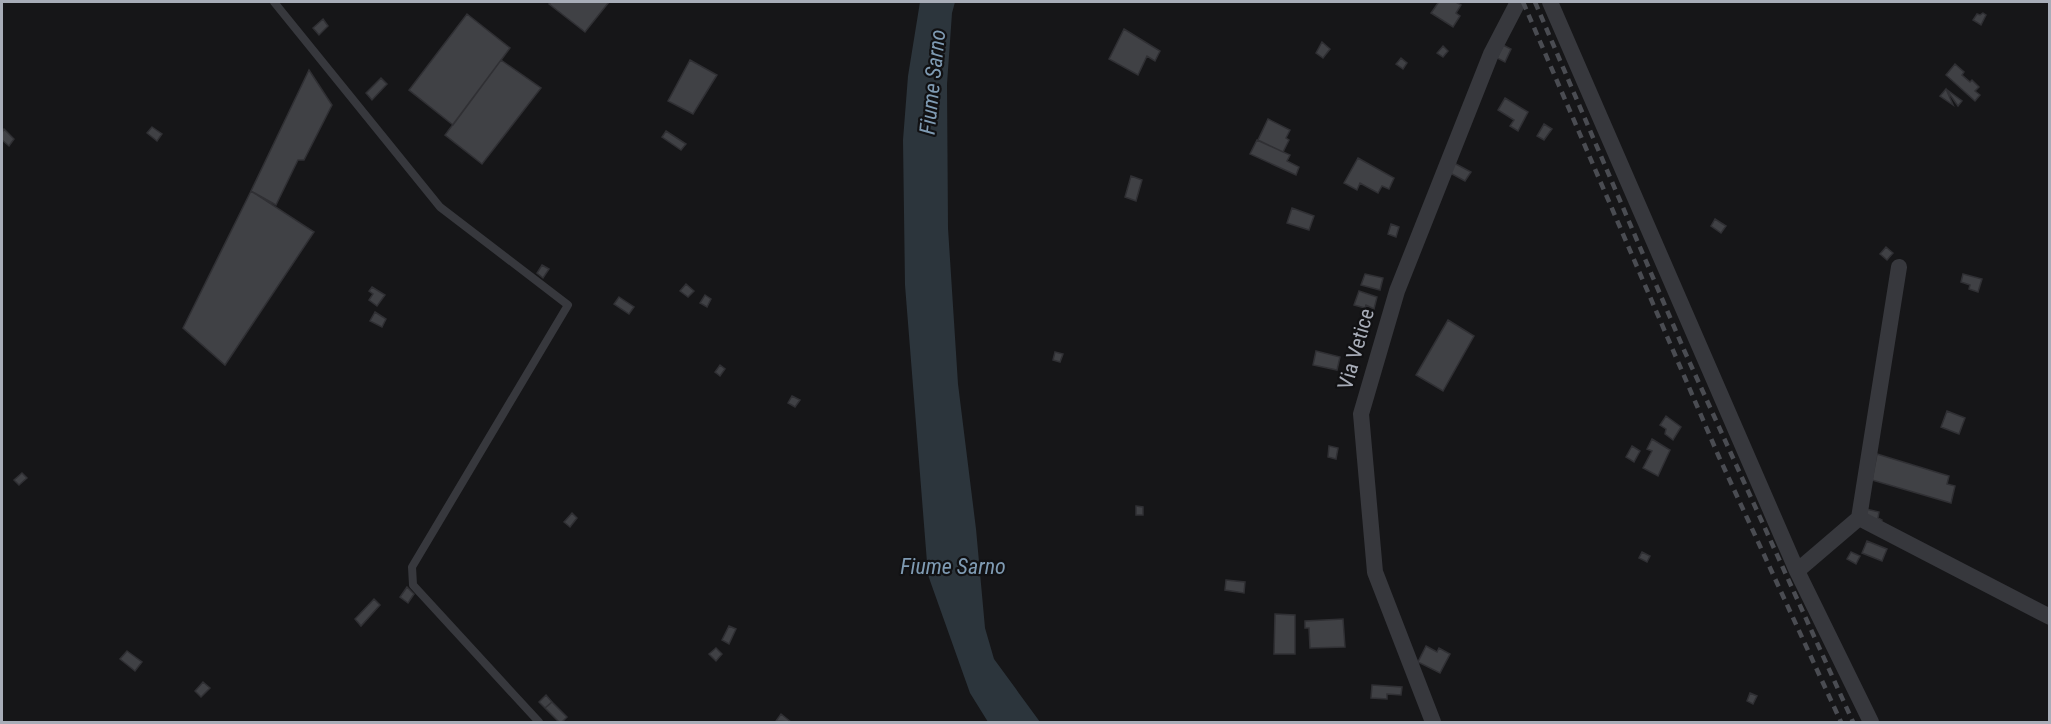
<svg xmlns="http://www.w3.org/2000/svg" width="2051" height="724" font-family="'Roboto Condensed',sans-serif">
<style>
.water{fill:#2c353c}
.building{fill:#404145;stroke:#303034;stroke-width:1.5}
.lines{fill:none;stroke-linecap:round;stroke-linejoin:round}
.lane{stroke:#37383d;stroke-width:8}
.street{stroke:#37383d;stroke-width:16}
.rail{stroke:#4a4c52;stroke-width:4.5;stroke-dasharray:8 6;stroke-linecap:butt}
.labels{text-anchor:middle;stroke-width:4.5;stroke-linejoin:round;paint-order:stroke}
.street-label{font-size:21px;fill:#a8adb8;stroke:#111113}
.water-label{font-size:22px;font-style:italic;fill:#7f9bb3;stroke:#111113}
</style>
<rect width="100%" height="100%" fill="#161618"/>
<path class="water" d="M920 2H955L952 13 947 84 948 228 958 384 976 529 985 628 994 659 1040 722H988L970 693 928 575 905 285 903 140 908 76Z"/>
<path class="building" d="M551 2H609L585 32 549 4Z
M1437 2H1456L1461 5 1456 13 1460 16 1453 27 1431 13 1438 3Z
M1983 13 1986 15 1981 25 1973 20 1977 14 1980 15Z
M467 14 510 48 453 125 409 90Z
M323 19 328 26 319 35 313 28Z
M1124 29 1160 51 1155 61 1147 56 1138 75 1109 59Z
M1322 42 1330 49 1323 58 1316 53Z
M1503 45 1511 49 1505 62 1497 58Z
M1443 46 1448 51 1443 57 1437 53Z
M1401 58 1407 63 1403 69 1396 64Z
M501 60 541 88 482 164 445 135Z
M690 60 717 75 693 114 668 101Z
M1955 64 1964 72 1962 75 1970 82 1972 80 1979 87 1975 91 1980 95 1975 101 1946 75Z
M309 70 332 105 304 160H298L276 205 251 191Z
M381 78 387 84 372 100 366 93Z
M1946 89 1962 101 1958 106Z
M1946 89 1953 105 1940 96Z
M1505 98 1528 112 1518 131 1510 126 1514 120 1498 110Z
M1268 119 1290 130 1286 138 1289 140 1283 152 1258 140Z
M1544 124 1552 129 1544 140 1537 136Z
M152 127 162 134 157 141 147 133Z
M4 129 14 139 9 146 2 140V133Z
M666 131 686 144 681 150 662 137Z
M1257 140 1290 155 1287 161 1299 167 1296 175 1250 154Z
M1358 158 1394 178 1389 189 1382 186 1378 193 1360 183 1357 190 1344 183Z
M1454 163 1471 172 1465 181 1450 173Z
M1131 176 1142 180 1136 201 1125 197Z
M251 191 314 232 225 365 183 328Z
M1292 208 1314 216 1309 230 1287 223Z
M1715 219 1726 226 1721 233 1711 226Z
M1391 224 1399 227 1396 237 1388 234Z
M1886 247 1893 253 1887 260 1880 254Z
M542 265 549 269 543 278 537 273Z
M1365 274 1383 278 1380 290 1361 285Z
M1963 274 1982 279 1978 292 1969 289 1970 285 1961 282Z
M686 284 694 291 688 297 680 291Z
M372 287 385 295 377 306 369 300 373 294 369 291Z
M1359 291 1377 297 1374 309 1366 305 1365 308 1354 305Z
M705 295 711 299 707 307 700 303Z
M619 297 634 307 629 314 614 304Z
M375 312 386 319 382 327 370 321Z
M1448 320 1474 336 1443 391 1416 375Z
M1316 351 1340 357 1337 370 1313 365Z
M1055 352 1063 354 1060 362 1053 360Z
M720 365 725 369 720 376 715 372Z
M792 396 800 400 795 407 788 403Z
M1947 411 1965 418 1959 434 1941 427Z
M1666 416 1681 427 1673 440 1665 434 1666 429 1660 425Z
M1652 439 1670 450 1658 476 1643 468 1652 451 1647 449Z
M1329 446 1338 448 1336 459 1328 457Z
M1632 446 1640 451 1634 462 1626 457Z
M1877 454 1949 476 1947 484 1955 486 1951 503 1872 480Z
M22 473 27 478 19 485 14 480Z
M1136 506 1143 507V515H1136Z
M1866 509 1879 512 1878 518 1882 520 1880 525 1865 517Z
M572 513 577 518 570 527 564 522Z
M1867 541 1887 549 1882 561 1862 553Z
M1642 552 1650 556 1647 562 1639 558Z
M1851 552 1860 556 1856 564 1847 559Z
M1226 580 1245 582 1244 593 1225 590Z
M407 587 414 594 408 603 400 597Z
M374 599 380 605 361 626 355 619Z
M1275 614 1295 615V654H1274Z
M1343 619 1345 647 1310 648 1309 628H1305V621Z
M729 626 736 629 729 644 722 640Z
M1426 646 1437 652 1439 648 1450 654 1440 673 1418 662Z
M716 648 722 654 716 661 709 654Z
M127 651 142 662 135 671 120 659Z
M203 682 210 688 201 697 195 691Z
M1372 685 1402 687 1401 695 1387 694V699L1371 698Z
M1750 693 1757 696 1753 704 1747 701Z
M546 695 552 702 545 708 539 702Z
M552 702 567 717 562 722H559L545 708Z
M781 714 791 722 776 721Z"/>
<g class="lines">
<path class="lane" d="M274 2 440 207 568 305 412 567 413 585 539 722"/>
<path class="street" d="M1550 2 1797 571 1871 722
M1899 267 1859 518 2050 617
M1797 571 1859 518
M1433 722 1375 572 1361 414 1397 291 1491 54 1518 2"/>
<path class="rail" d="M1523 2 1719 457 1841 722
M1535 2 1684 350 1853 722"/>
</g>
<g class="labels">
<g class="street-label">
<text transform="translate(1356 349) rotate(-74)" y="7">Via Vetice</text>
</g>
<g class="water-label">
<text transform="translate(932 82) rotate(-84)" y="8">Fiume Sarno</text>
<text x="953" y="574">Fiume Sarno</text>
</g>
</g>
<rect width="2051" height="724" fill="none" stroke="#a8adb8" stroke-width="6"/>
</svg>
